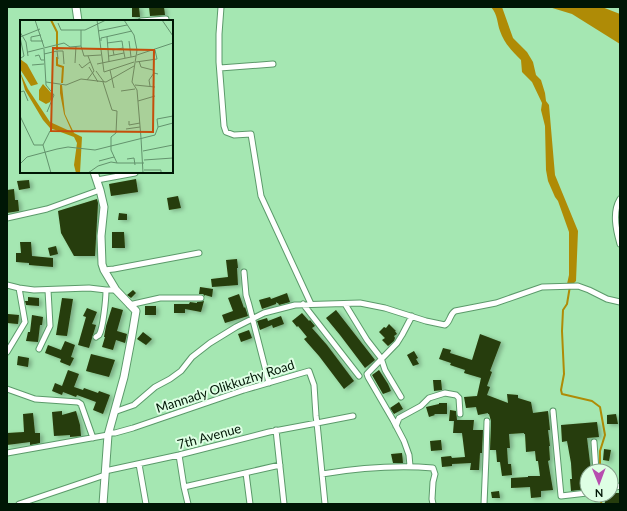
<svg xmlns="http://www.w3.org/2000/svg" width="627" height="511" font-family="Lato,sans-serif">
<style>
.water{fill:#af8b06}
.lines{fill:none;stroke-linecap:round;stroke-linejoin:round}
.stream{stroke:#af8b06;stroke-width:2}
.building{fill:#263c09;filter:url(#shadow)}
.minor-casing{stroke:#5b9a6a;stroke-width:7}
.secondary-casing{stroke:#5b9a6a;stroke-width:9}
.minor{stroke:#fff;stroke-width:5}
.secondary{stroke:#fff;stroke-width:7}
.labels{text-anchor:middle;stroke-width:4;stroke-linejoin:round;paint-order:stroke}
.street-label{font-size:13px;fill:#001605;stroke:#deffe4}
.inset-river{fill:none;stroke:#af8b06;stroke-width:2}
.inset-road{fill:none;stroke:#63936d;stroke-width:1}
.view{fill:#c54f0b;fill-opacity:0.15;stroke:#c54f0b;stroke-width:2}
.inset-edge{fill:none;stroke:#001605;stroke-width:2}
</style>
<defs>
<filter id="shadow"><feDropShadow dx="3" dy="1.5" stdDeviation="2" flood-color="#0004"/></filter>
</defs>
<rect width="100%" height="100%" fill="#a5e7b2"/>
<path class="water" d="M491 7H502L513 38 527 52 533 62 536 75 541 80 545 93 546 101 549 105 555 175 578 231 576 281 573 284H567L569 275V232L558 201 555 197 548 181 546 170 545 126 541 110 542 103 532 82 522 72 521 60C512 51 504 43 500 31 497 23 498 15 491 7Z
M549 7H602L620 14V44L572 14Z"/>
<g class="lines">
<path class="stream" d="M570 286 567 304 563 310 562 331 564 374 561 390 562 394 592 401 600 407 605 435 600 451V471
M601 504 602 495"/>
</g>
<path class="building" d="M132 7H139L140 17H132Z
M149 7H164L165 15 150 16Z
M136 179 138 192 111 196 109 184Z
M29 180 30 188 19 190 17 181Z
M14 189 15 200H18L19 211 7 213V190Z
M178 196 181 208 169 210 167 198Z
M97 199 98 203 95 256H74L61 233 58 211Z
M119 213 127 214V220H118Z
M112 232H124L125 248H112Z
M20 242H31L32 256 53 258V267L29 265V263L16 262V253H21Z
M56 246 58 254 50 256 48 248Z
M237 259 238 268H237L238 285 212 287 211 279 228 277 226 260Z
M200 287 213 289 212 297 205 295V296L203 294H199Z
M133 290 136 293 131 298 127 295Z
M287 293 290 302 279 305 278 303H277L276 302V304L262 309 259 300 270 297 271 299Z
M239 294 244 308 245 307 248 316 225 323 222 315 233 311 228 298Z
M28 297 39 298V306L26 305 25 301H28Z
M62 298 73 299 67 336 56 335Z
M204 301 201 312 185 309V313H174V304H189L190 302 197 303V302Z
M145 306H156V315H145Z
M112 307 123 310 117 331 127 334 125 343 116 340 113 350 102 347 105 337H104L106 326Z
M87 308 97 312 92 324 96 325 89 348 78 345 86 317 83 316Z
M336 310 375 360 365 368 340 335 326 318Z
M302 313 309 321 310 320 315 326 312 328 327 345 354 381 344 389 319 356 304 339 307 337 298 326 297 327 292 321Z
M8 314 19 315 18 324 7 323Z
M32 315 43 317 42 325H40L38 342 26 341 28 332H30Z
M281 316 284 324 273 328 272 325 260 330 257 321 267 318 268 321Z
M389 324 396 331H395L397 334 394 336 395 338 394 341 388 346 382 340 385 338 379 332 384 327 386 328Z
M249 330 252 338 241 342 238 334Z
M143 332 152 339 146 345 137 339Z
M480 334 501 342 490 371 492 372 487 386 490 387 487 395 508 403 507 394 518 395V398L531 402 533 413 548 411 550 430H548L550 446H549L550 460 548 461 553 490 541 491V497L531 498 530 487 511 488V478L528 477V476H540L538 461H536L535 451 526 452 525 434H524V433L509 434 510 448H507L508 464H511L512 475 502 476 500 462H497L496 450H490L491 421 489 414H488V413L478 415 476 407 466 408 464 397 477 396 481 378 464 373 465 370 450 365 451 363 439 359 443 348 451 350 450 353 472 360Z
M65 341 75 345 71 357 74 358 70 366 60 362 61 359 45 353 48 345 61 350Z
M414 351 418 358 416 359 419 364 413 366 407 355Z
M91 354 115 360 109 377 86 371Z
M18 356 29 358 28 367 17 365Z
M68 370 79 374 74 387 83 390 84 388 98 393 99 391 110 395 103 414 93 410 96 402 77 395 76 397 63 392 62 395 52 391 55 383 62 386Z
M379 370 388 384 391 391 383 394 372 375Z
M433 380H441L442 390 434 391Z
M399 402 403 409 394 414 390 408Z
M439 403H447V414H434L435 415 429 417 426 407 439 404Z
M450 410 456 411 457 420H474L473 430H483L482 451V453H480L479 470H470L471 463 452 464V466L442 467 441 457 451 456 452 458 465 457 462 433H453L454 421H449Z
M62 411V415L76 411 80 425 81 436 70 437V435L54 436 52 412Z
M33 413 35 433H40V443L30 445V442L7 445V433L24 432 23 414Z
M616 414 618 424H607V415Z
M597 422 599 437 587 438 591 471H587V489L571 491 570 479H572L571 463 567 441 562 442 561 425Z
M441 440 442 450 431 451 430 441Z
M604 449 611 450 609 461 603 460Z
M402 453 403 463H393L391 454Z
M499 491 500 498H492L491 492Z
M611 493H620V504H605L604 495H611Z"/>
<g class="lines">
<g class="minor-casing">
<path id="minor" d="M221 7 219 34V62L224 126 226 132 234 135 251 134 261 196 311 304
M141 21 166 19
M220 68 273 64
M97 180 135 173
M620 199C612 212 616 230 620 244
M7 218 47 209 100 190
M104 270 114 269 199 253
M244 272 246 295 249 305 269 383
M7 285 19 288 34 290 89 288 106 290H116
M303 304 359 376
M345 304 367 340 381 358 385 370 401 397
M129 305 160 298H201
M96 337C97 336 98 336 99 335 103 329 106 299 106 290
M39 349 50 326 48 290
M7 352 25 322 19 288
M7 389 35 399 78 402 81 404 93 438
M553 411 561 496 587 493
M114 412 134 405 155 387 170 379 181 371 192 357 210 343 236 327 264 313 295 305 360 303 385 308 426 321 445 325C451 321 449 315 455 311L496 303 542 287 578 286 589 290 607 299 620 302
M396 426 399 418 421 406 429 398 445 393 456 395 459 398 460 414
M276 430 284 504
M109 433H115L133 428 244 390 309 371 314 385 316 416 317 423 325 504
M594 442 596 471
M7 453 108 435
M179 455 184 487 280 465
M139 464 146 504
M410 466 409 455 404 441 393 420 368 377 367 374 397 343 402 335 412 316
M105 471 179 455 269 432 317 423 353 416
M246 473 250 504
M322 474C359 468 396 465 433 468L435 474 433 482 432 499 433 504
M184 487 188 504
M611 488 620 486
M19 504 105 475
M484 504 486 457 487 421"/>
</g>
<g class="secondary-casing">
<path id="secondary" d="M76 7 78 21
M94 172 100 190 104 207 101 236 102 264 104 270 116 290 136 311 132 335 124 377 108 435 103 504"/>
</g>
<use href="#minor" class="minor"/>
<use href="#secondary" class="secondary"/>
</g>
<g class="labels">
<g class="street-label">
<text transform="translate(225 386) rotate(-18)" y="5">Mannady Olikkuzhy Road</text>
<text transform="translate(209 436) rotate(-15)" y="5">7th Avenue</text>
</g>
</g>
<g transform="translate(20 20)">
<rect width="153" height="153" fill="#a5e7b2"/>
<path d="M0 39 7 44 18 64 11 66 0 49ZM0 52 8 69 30 102 52 112 44 94 40 73V65H42L45 94 54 113 62 117 60 153H56L54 145 57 123 54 117 30 108 23 100 5 70ZM23 64 33 75 30 82 26 84 19 80V70Z" fill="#af8b06"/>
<path class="inset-river" d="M31 0 37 12V30M37 37V45L43 47 42 63"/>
<path class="inset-road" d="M15 0 24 27M77 0 84 52 114 42M104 0 114 15 117 30 112 62 117 70 121 118M142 0 153 16M38 3 41 10H49M49 10H65L86 0M78 11 107 5M0 12 6 22 8 36M21 15 11 17V21H23M87 17 89 42M81 21V18L112 11M109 21 111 37M87 23 102 21 103 28M61 26 64 36 81 35M24 29 26 65 34 75 27 92M37 31H43L44 44M8 32 44 23 50 27 61 26V10M24 34 37 31 38 39M94 35 93 30 103 28 104 33M117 35 153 23M15 36 19 35 21 40H24M89 36 104 33 105 38M1 38 4 36 0 17 20 9M119 41 121 47 133 50M116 42 137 39 135 30M55 43 56 26M59 44 62 48 70 42M77 44 116 36M12 45 24 44M69 47 78 62M90 50 94 68M76 51 84 62M67 60 74 51 68 36M26 62 46 65 61 59 86 62 114 46M83 62 92 90 97 91 96 113 91 117V130L97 143H124M115 65 135 67M130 66 129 60 134 53 138 54M101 71 115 69M0 72 4 71 8 81M118 81 135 76M0 96 14 125H23L31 153M109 101V105L120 103M138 107 137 99 153 96M106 109 120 107M121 118 123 153M23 125 30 111M123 131 153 125M107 139 114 138 115 145M124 140 153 138M79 141 94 137M0 144 7 137 37 129 48 127 75 130 135 115 138 107 153 103M124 150H141V153M68 153 78 146 91 142 97 143"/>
<path class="view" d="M33 28 134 30 133 112 31 111Z"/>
<rect width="153" height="153" class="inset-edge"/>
</g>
<rect width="627" height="511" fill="none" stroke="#001605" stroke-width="16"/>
<g transform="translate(599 483) rotate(179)"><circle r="19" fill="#deffe4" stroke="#85a28b"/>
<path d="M0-3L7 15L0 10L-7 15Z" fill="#b74daf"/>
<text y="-6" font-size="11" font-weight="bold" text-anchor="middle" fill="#001605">N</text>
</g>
</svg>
